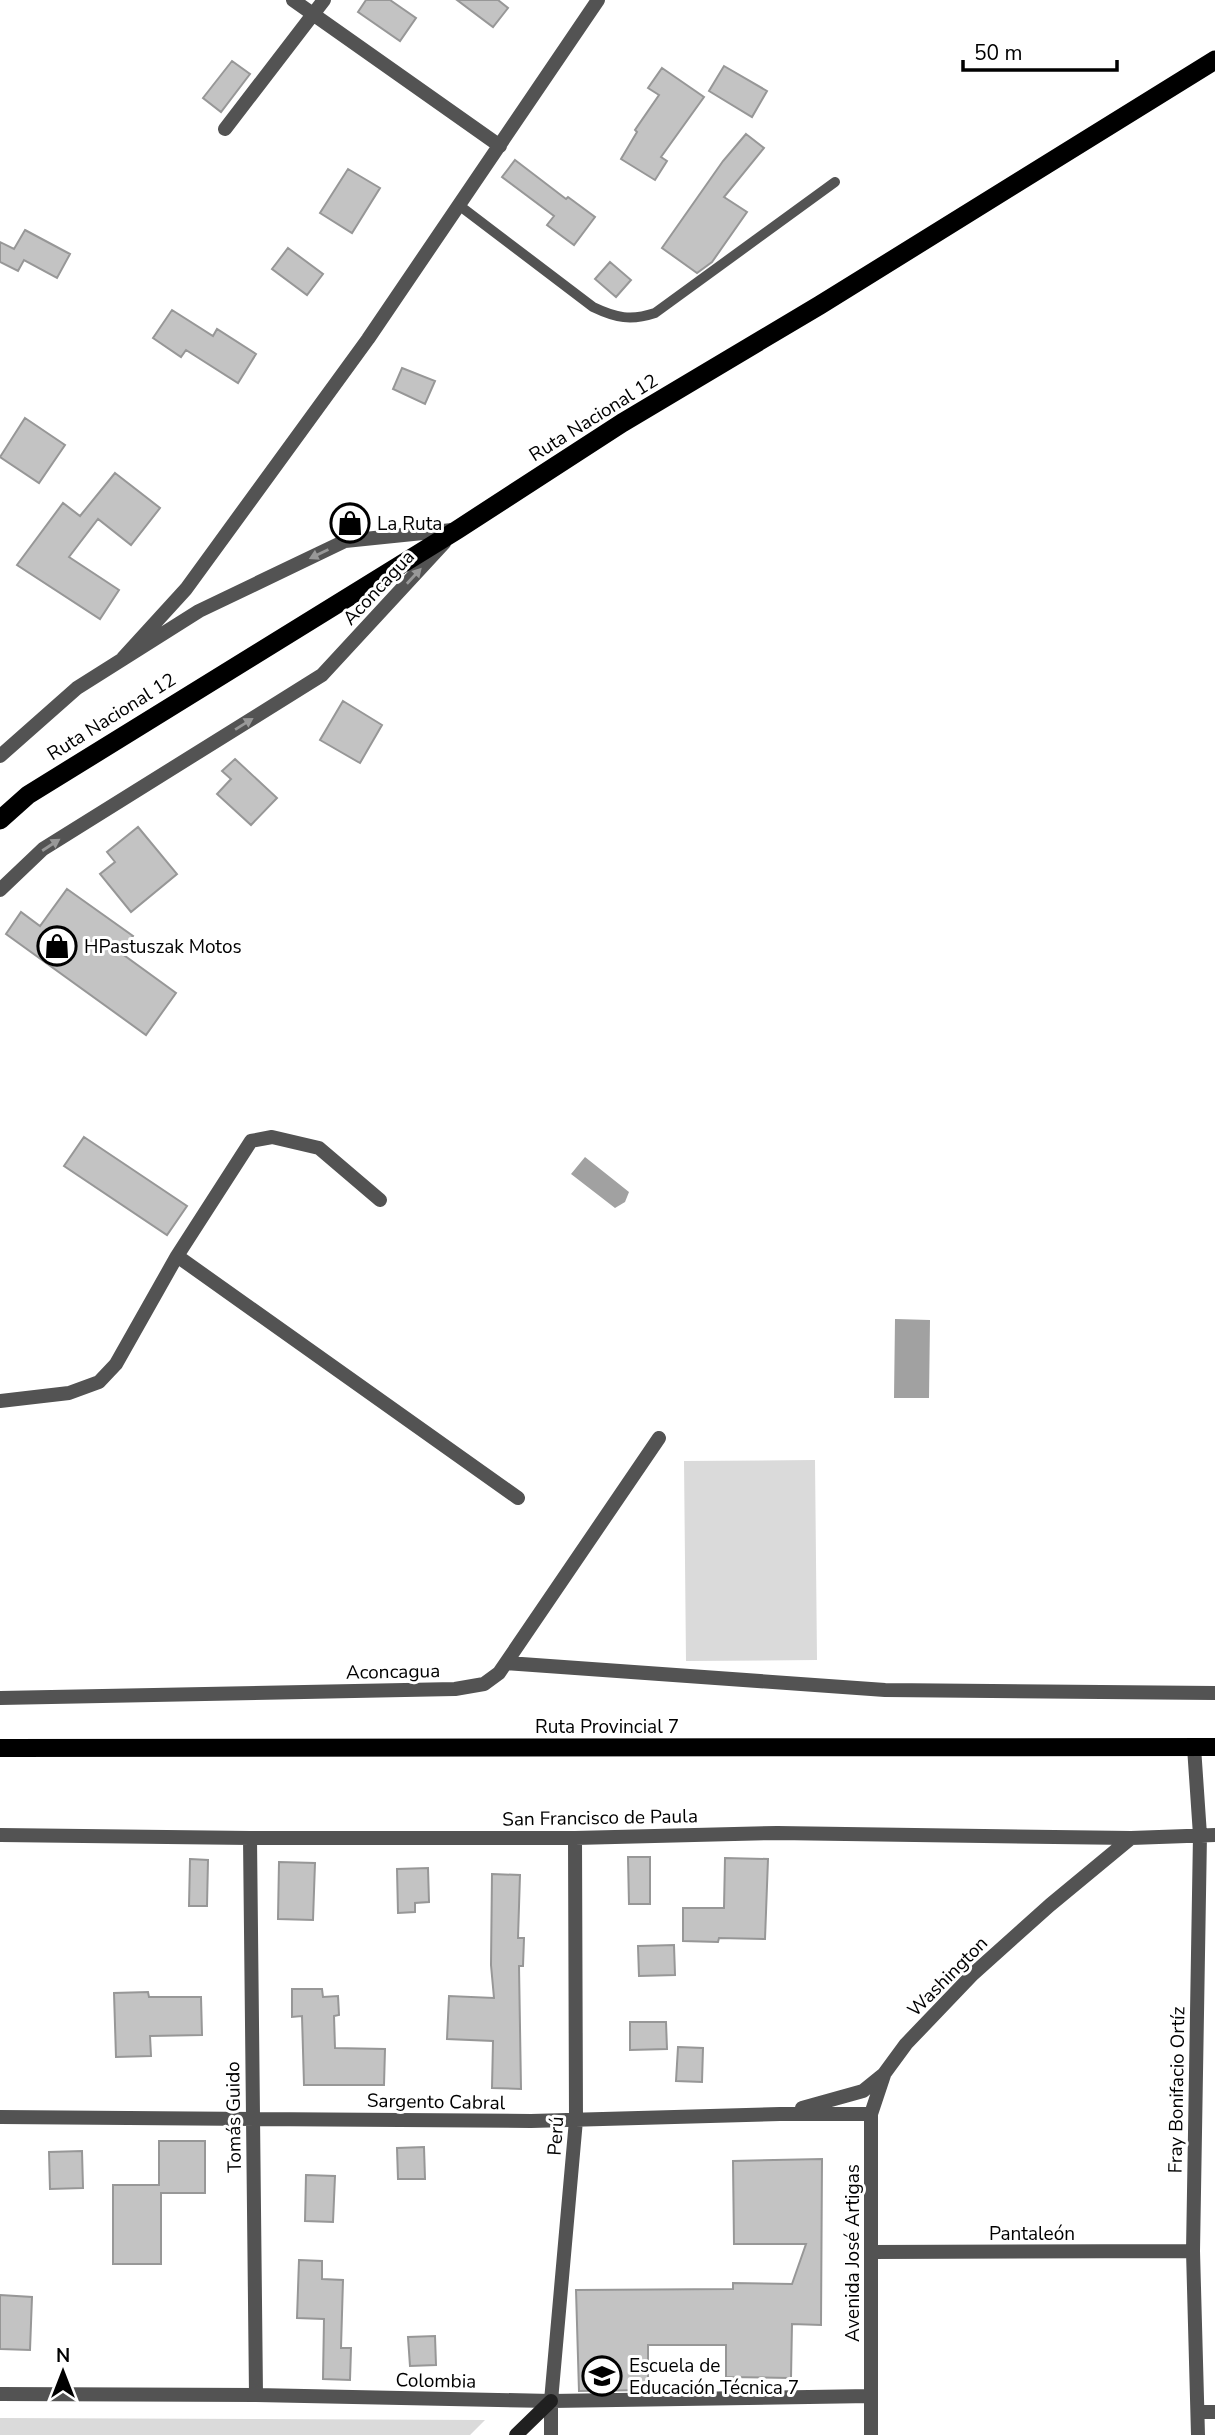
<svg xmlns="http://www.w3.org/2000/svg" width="1215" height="2435" font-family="'Nunito Sans',sans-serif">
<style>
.green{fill:#dadada}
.water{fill:#a1a1a1}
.building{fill:#c3c3c3;stroke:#979797;stroke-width:2}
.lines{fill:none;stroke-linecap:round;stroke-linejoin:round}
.service{stroke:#535353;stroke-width:10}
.minor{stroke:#535353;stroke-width:14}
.secondary{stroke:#202020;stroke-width:14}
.primary{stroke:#000;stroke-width:18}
.trunk{stroke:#000;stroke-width:19}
.oneway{fill:#989898}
.labels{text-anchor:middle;stroke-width:6;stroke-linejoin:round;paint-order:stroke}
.street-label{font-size:19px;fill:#000;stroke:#fff}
.poi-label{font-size:19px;fill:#000;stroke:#fff;text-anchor:start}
</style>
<rect width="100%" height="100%" fill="#fff"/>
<path class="green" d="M815 1460 817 1660 686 1661 684 1461Z
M0 2418 485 2420 470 2435H0Z"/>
<path class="water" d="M585 1157 629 1192 625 1202 615 1208 571 1174Z
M895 1319 930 1320 929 1398H894Z"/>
<path class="building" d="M366 0H390L416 18 400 41 358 12Z
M457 0H498L508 8 493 27Z
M232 61 250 74 221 112 203 98Z
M724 66 767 91 752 117 709 91Z
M662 68 704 97 661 157 667 161 655 180 621 159 637 132 635 130 659 95 648 88Z
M746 134 764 148 724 197 747 212 712 262 697 273 662 248 723 161Z
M515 160 566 199 568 197 595 217 574 245 547 225 554 216 502 177Z
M348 169 380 188 352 233 320 213Z
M25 230 70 254 57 278 24 260 18 271 0 262V242L14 249Z
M288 248 323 274 307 295 272 269Z
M610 262 631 280 616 297 595 279Z
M172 310 213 336 217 329 256 354 238 383 186 350 181 357 153 338Z
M402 368 435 381 425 404 393 389Z
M25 418 65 445 39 483 0 457Z
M115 473 160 508 131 545 98 519 69 557 119 590 100 619 17 565 63 503 80 516Z
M343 701 382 725 360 763 320 740Z
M235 759 277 798 251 825 217 794 231 779 222 771Z
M138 827 177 874 131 912 100 874 115 862 107 852Z
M67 889 133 936 121 953 176 993 146 1035 6 934 21 912 40 926Z
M84 1137 187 1206 167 1235 64 1166Z
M628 1857H650V1904H629Z
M725 1858 768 1859 765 1939 719 1938 718 1942 683 1941V1908H724Z
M190 1859 208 1860 207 1906H189Z
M279 1862 315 1863 313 1920 278 1919Z
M428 1868 429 1902 415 1903V1912L398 1913 397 1869Z
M492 1874 520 1875 518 1938H524L523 1966H519L521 2089 492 2088 493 2041 447 2039 449 1996 494 1998 491 1965Z
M674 1945 675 1975 639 1976 638 1946Z
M292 1989H322L323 1997 338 1996 339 2015 334 2016 335 2048 385 2049 384 2085H304L302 2016 292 2017Z
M148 1992 149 1997H201L202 2035 150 2036 151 2056 116 2057 114 1993Z
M630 2022H666L667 2049 630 2050Z
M678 2047 703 2048 702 2082 676 2081Z
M159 2141H205V2193H161V2264H113V2185H159Z
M424 2147 425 2179H398L397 2148Z
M82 2151 83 2188 50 2189 49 2152Z
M822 2159 821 2325 792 2324 791 2378 726 2377V2345H648V2390L579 2391 576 2290 733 2289V2283L792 2284 806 2244H734L733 2161Z
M306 2175 335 2176 333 2222 305 2221Z
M299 2260 322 2261V2279L343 2280 341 2348H351L350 2380 323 2379 324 2319 297 2318Z
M0 2295 32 2297 30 2350 0 2349Z
M435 2336 436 2365 410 2366 408 2337Z"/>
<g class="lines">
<path class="service" d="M460 206 593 307C616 318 631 321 655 313L835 182"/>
<path class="minor" d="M293 0 500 146
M225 129 324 0
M123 658 186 589 368 339 598 0
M0 756 77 688 199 611 345 541 452 530
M0 890 43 849 322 675 444 543
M177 1256 518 1498
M0 1401 69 1393 99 1382 116 1364 177 1256 251 1141 272 1137 319 1148 380 1200
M506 1663 885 1690 1215 1693
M0 1698 455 1689 484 1684 499 1673 659 1438
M1194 1747 1200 1835 1193 2251 1198 2435
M0 1835 250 1838H575L777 1833 1131 1838 1215 1835
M250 1838 256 2395
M802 2108 863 2091 884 2074 906 2044 973 1974 1050 1905 1131 1838
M0 2117 531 2121 780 2114H871
M871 2252 1193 2251
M0 2394 256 2395 551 2401 871 2396
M1198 2412H1215
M551 2435V2401L576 2120 575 1838
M871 2435V2114L884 2075"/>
<path class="secondary" d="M516 2435 551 2401"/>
<path class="primary" d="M0 1748 1215 1747"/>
<path class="trunk" d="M0 820 28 795 457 530 622 423 820 305 1215 60"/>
</g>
<defs><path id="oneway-solid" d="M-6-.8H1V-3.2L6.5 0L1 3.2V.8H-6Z" transform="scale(1.75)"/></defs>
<g class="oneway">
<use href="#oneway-solid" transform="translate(319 554) rotate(154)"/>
<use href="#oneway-solid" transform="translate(414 576) rotate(-47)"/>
<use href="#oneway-solid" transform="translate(244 724) rotate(-32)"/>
<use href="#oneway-solid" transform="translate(51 845) rotate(-33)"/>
</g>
<defs>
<g id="shop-ring" transform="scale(2.0125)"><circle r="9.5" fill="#fff" stroke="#000" stroke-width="1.5"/><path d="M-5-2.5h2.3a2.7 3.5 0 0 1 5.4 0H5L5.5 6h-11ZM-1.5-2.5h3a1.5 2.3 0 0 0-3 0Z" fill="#000"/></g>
<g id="school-ring" transform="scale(2.0125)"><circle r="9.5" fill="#fff" stroke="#000" stroke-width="1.5"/><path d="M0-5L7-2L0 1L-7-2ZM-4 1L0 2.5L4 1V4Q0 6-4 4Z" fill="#000"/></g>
</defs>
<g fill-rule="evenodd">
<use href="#shop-ring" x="350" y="523"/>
<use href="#shop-ring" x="57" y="946"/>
<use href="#school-ring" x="602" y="2376"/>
</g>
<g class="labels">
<g class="street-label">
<text transform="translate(593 417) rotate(-32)" y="7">Ruta Nacional 12</text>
<text transform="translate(378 587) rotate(-47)" y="7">Aconcagua</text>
<text transform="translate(111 716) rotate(-32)" y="7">Ruta Nacional 12</text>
<text transform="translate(393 1671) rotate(-1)" y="7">Aconcagua</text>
<text x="607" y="1733">Ruta Provincial 7</text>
<text transform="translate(600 1817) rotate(-1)" y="7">San Francisco de Paula</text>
<text transform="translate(947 1976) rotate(-45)" y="7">Washington</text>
<text transform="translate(1176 2090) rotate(-89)" y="7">Fray Bonifacio Ortíz</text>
<text transform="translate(436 2101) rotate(1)" y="7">Sargento Cabral</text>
<text transform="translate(233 2117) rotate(-91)" y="7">Tomás Guido</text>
<text transform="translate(555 2136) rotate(-86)" y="7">Perú</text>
<text x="1032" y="2240">Pantaleón</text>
<text transform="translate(852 2253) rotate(-90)" y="7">Avenida José Artigas</text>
<text transform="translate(436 2380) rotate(1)" y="7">Colombia</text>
</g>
<g class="poi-label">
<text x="377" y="530">La Ruta</text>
<text x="84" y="953">HPastuszak Motos</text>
<text x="629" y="2372">Escuela de<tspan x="629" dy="22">Educación Técnica 7</tspan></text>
</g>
</g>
<g transform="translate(63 2372)" stroke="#ffffff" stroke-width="5" paint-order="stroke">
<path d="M0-5L12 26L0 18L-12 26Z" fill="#000000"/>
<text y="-10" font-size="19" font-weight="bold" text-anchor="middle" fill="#000000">N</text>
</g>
<path d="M963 60v10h154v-10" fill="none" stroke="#000000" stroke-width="3.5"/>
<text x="974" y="60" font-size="21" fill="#000000" stroke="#ffffff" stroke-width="5" paint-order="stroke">50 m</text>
</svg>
